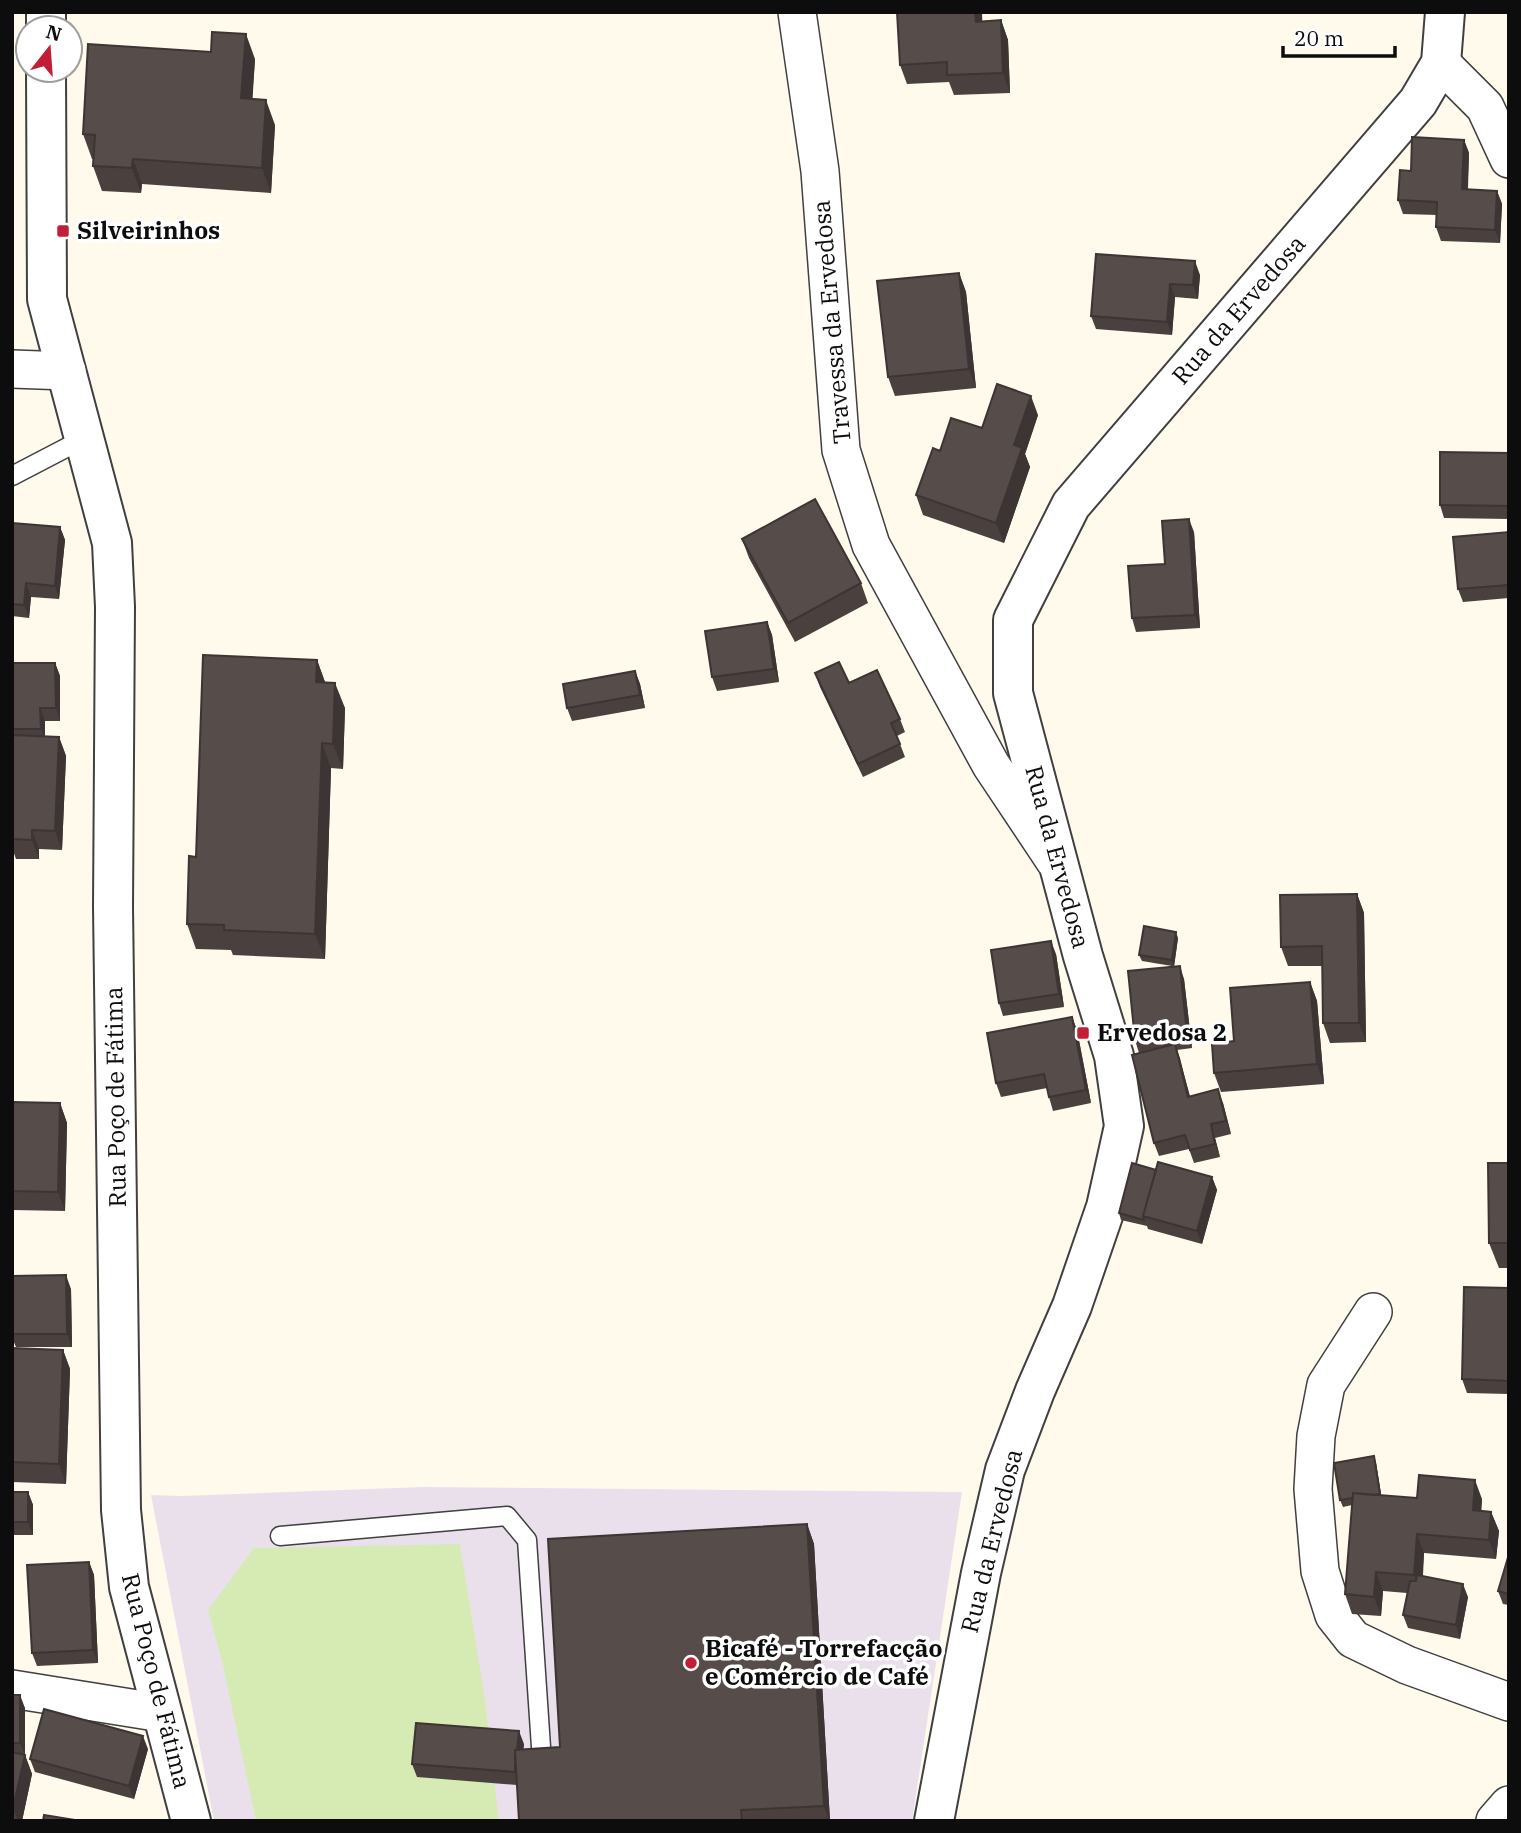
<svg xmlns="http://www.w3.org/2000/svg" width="1521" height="1833" font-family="'IBM Plex Serif',serif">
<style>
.industrial{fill:#eae0ec}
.green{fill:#d6ebb4}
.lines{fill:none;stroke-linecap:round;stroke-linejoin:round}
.service-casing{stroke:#404040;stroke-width:21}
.minor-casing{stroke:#404040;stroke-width:40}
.tertiary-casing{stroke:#404040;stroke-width:42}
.service{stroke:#fff;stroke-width:18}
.minor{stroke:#fff;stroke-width:37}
.tertiary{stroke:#fff;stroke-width:38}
.wall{fill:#4a413f}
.shaded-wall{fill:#3c3533}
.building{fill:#564c49;stroke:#3c3533;stroke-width:2}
.poi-dot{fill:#c21f36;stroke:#fff;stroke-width:2.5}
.labels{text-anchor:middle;stroke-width:7;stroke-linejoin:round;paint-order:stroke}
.poi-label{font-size:24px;font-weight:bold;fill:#0d0d0d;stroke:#fff;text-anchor:start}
.street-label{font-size:24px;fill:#0d0d0d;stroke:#fff}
</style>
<rect width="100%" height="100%" fill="#fffaec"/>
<path class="industrial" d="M423 1487 962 1492 912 1821H214L151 1495 182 1496Z"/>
<path class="green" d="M460 1544 485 1700 499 1821H256L222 1661 208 1610 254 1548Z"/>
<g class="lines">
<g class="service-casing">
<path id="service" d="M12 476 85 438
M280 1536 507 1516 527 1540 546 1821"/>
</g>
<g class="minor-casing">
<path id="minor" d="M797 12 820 171 841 450 871 545 991 765 1055 861
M1441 63 1485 107 1509 159
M12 369 67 371
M1373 1312 1326 1385 1316 1436 1313 1489 1320 1571 1334 1615 1353 1639 1407 1665 1509 1702
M12 1689 162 1713
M1495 1821 1509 1805"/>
</g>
<g class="tertiary-casing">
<path id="tertiary" d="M46 28V12
M46 70 47 299 112 543 115 607 113 907 121 1510 129 1587 191 1821
M934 1821 981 1573 1005 1470 1035 1391 1072 1306 1106 1207 1124 1126 1114 1056 1083 956 1013 693V620L1071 505 1418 102 1441 63 1445 12"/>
</g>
<use href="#service" class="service"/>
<use href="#minor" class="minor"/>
<use href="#tertiary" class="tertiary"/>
</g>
<path class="wall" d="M1001 20 1008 40 1010 93 954 95 949 82 907 84 900 65 982 21Z
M255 59 252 99 275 125 271 193 142 184 141 193 102 191 93 166V159H92L83 134Z
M1464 140 1469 153 1468 189 1497 191 1502 204 1500 243 1441 241 1436 227 1437 215 1403 214 1398 200 1411 171Z
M1096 254 1200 275 1198 299 1175 297 1172 335 1096 329 1091 316Z
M959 273 966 292 976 388 895 396 888 377Z
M1038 415 1025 454 1030 467 1004 543 923 515 916 495 940 451 982 428Z
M1509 453V519L1444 518 1440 505Z
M12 523 60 527 65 540 59 599 31 597 29 618 12 616Z
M1194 532 1200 628 1136 632 1132 618 1165 564Z
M1509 532V598L1463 602 1458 589Z
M742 539 861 583 868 603 795 642 749 558Z
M767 622 772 635 779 682 717 691 712 677Z
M317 660 325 682 345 708 343 769 331 768 325 959 233 955 231 950 196 949 187 924 196 857Z
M12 663H55L60 676V721H45V736L59 737 66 756 62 850 39 849V859H16L12 848Z
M635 671 640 684 645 708 572 721 567 708Z
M815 673 849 683 900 719 905 732 897 736 905 757 863 777 820 687Z
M1357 894 1364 913 1366 1042 1330 1043 1323 1023 1322 966H1288L1281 947Z
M1178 938 1174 966 1184 979 1192 1048 1177 1050 1190 1096 1223 1103 1231 1134 1215 1138 1220 1157 1194 1163 1189 1149 1159 1156 1154 1143 1139 1053 1135 1040 1172 966 1142 961 1139 955Z
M1056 954 1064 1007 1003 1016 999 1003Z
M1310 982 1317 1001 1324 1084 1221 1092 1214 1073 1234 1041Z
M1072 1017 1077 1030 1091 1103 1053 1111 1049 1097 1047 1088 1001 1097 996 1083Z
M12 1102 60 1103 67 1123 65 1211 12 1210Z
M1509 1163V1268H1499L1489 1243Z
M1156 1170 1212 1177 1217 1190 1202 1244 1148 1229 1147 1226 1121 1220 1119 1213Z
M12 1276 71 1289 72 1347H16L12 1338Z
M1509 1288V1394L1467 1393 1462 1379Z
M12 1348 63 1350 70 1369 66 1484 12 1482Z
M1374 1456 1376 1463 1381 1495 1417 1498 1482 1499 1481 1511 1491 1512 1499 1531 1496 1559 1424 1553 1423 1576 1468 1597 1460 1639 1408 1628 1403 1615 1407 1593 1383 1591 1381 1616 1352 1614 1345 1594 1352 1505 1343 1507 1340 1500Z
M12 1492H28L33 1505V1535H12Z
M807 1524 814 1544 830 1821H519L517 1785 417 1777 412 1764 524 1744 523 1749 560 1747Z
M1509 1554V1605L1503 1604 1498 1591Z
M89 1562 94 1575 98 1663 37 1666 32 1653Z
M12 1695 25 1708V1755L32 1774 22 1821H12Z
M148 1749 134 1799 35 1772 30 1759Z"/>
<path class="shaded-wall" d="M975 12H982L983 41 976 22Z
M1001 20 1008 40 1010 93 1003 73Z
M246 34 255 59 251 123 241 98Z
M266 100 275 125 271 193 262 168Z
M1464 140 1469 153 1467 202 1462 189Z
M133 159 142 184 141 193 132 168Z
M1497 191 1502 204 1500 243 1495 230Z
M1195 261 1200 275 1198 299 1193 285Z
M959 273 966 292 976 388 969 369Z
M1170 284 1175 297 1172 335 1167 322Z
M1031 396 1038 415 1025 454 1030 467 1004 543 996 523 1014 445Z
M1189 519 1194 532 1200 628 1195 615Z
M60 527 65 540 59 599 55 586Z
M26 583 31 597 29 618 24 605Z
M767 622 772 635 779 682 774 669Z
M317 660 326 685 316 682Z
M55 663 60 676V721L56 708Z
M635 671 640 684 645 708 640 695Z
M335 683 345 708 343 769 333 744Z
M40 708 45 721V742L41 729Z
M59 737 66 756 62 850 55 831Z
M322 743 331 768 325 959 315 934Z
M32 830 39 849V859L32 840Z
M1357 894 1364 913 1366 1042 1359 1023Z
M1176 932 1178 938 1174 967 1172 960Z
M1051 941 1056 954 1064 1007 1059 994Z
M1180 966 1184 979 1192 1048 1187 1035Z
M1310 982 1317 1001 1324 1084 1317 1064Z
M1072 1017 1077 1030 1091 1103 1086 1090Z
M1175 1044 1180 1058 1193 1110 1188 1097Z
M1218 1089 1223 1103 1231 1134 1226 1121Z
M60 1103 67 1123 65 1211 58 1192Z
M1211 1124 1215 1138 1220 1157 1215 1144Z
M1212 1177 1217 1190 1202 1244 1197 1231Z
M66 1275 71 1289 72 1347 67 1334Z
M63 1350 70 1369 66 1484 59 1464Z
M1374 1456 1376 1463 1382 1500 1380 1494Z
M1475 1480 1482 1499 1480 1530 1473 1510Z
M28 1492 33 1505V1535L28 1522Z
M1491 1512 1499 1531 1496 1559 1489 1540Z
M807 1524 814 1544 830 1821H829L824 1806Z
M1417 1534 1424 1553 1421 1594 1414 1575Z
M89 1562 94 1575 98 1663 93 1650Z
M1376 1572 1383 1591 1381 1616 1374 1597Z
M1463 1584 1468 1597 1460 1639 1456 1625Z
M20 1695 25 1708V1755L32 1774 22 1821H18L13 1808 25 1755 20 1743Z
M519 1731 524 1744 520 1786 515 1772Z
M143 1736 148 1749 134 1799 129 1786Z"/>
<path class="building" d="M897 12H975L976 22 1001 20 1003 73 947 75V62L900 65Z
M212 32 246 34 241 98 266 100 262 168 133 159 132 168 93 166 95 135 83 134 88 44 211 52Z
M1412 137 1464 140 1462 189 1497 191 1495 230 1436 227 1437 202 1398 200 1400 170 1411 171Z
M1096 254 1195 261 1193 285 1170 284 1167 322 1091 316Z
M959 273 969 369 888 377 877 281Z
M997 384 1031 396 1014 445 1022 448 996 523 916 495 933 448 940 451 951 418 982 428Z
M1440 452 1509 453V506L1440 505Z
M815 499 861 583 788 623 742 539Z
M1189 519 1195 615 1132 618 1128 566 1165 564 1162 521Z
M12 523 60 527 55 586 26 583 24 605 12 604Z
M1509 532V585L1458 589 1453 537Z
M767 622 774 669 712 677 705 631Z
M203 655 317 660 316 682 335 683 333 744 322 743 315 934 224 930V925L187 924 189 856 196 857Z
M839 662 849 683 877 670 900 719 891 723 900 744 858 764 815 673Z
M12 663H55L56 708H40L41 729H12Z
M635 671 640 695 567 708 563 684Z
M12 735 59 737 55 831 32 830V840L12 839Z
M1357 894 1359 1023H1323L1322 946 1281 947 1280 895Z
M1144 926 1176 932 1172 960 1139 955Z
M1051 941 1059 994 999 1003 991 950Z
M1180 966 1187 1035 1135 1040 1128 971Z
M1310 982 1317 1064 1214 1073 1212 1044 1234 1041 1230 988Z
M1072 1017 1086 1090 1049 1097 1044 1074 996 1083 987 1033Z
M1175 1044 1188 1097 1218 1089 1226 1121 1211 1124 1215 1144 1190 1150 1185 1135 1154 1143 1132 1055Z
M12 1102 60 1103 58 1192 12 1191Z
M1158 1162 1212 1177 1197 1231 1143 1216Z
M1132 1163 1156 1170 1143 1216 1144 1220 1119 1213Z
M1488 1163H1509V1243H1489Z
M66 1275 67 1334H12V1276Z
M1464 1287 1509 1288V1381L1462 1379Z
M12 1348 63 1350 59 1464 12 1462Z
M1374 1456 1380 1494 1374 1495 1353 1493V1498L1340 1500 1334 1463Z
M1419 1475 1475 1480 1473 1510 1491 1512 1489 1540 1417 1534 1414 1575 1376 1572 1374 1597 1345 1594 1353 1493 1417 1498Z
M12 1492H28V1522H12Z
M807 1524 824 1806 741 1810 742 1821H519L515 1750 560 1747 548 1539Z
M1509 1554V1594L1498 1591Z
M89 1562 93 1650 32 1653 27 1565Z
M1417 1575 1463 1584 1456 1625 1403 1615 1410 1581H1416Z
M12 1695H20V1743H12Z
M44 1709 143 1736 129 1786 30 1759Z
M416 1723 519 1731 517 1750H515V1772L412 1764Z
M12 1752 25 1755 13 1808H12Z
M44 1815 81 1821H43Z"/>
<g class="poi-dot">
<rect x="56" y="224" width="14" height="14" rx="3.5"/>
<rect x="1076" y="1026" width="14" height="14" rx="3.5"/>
<circle cx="691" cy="1663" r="7"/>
</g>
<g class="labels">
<g class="poi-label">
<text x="77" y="239">Silveirinhos</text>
<text x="1097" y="1041">Ervedosa 2</text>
<text x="705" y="1657">Bicafé - Torrefacção<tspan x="705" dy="28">e Comércio de Café</tspan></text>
</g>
<g class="street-label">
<text transform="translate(1239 310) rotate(-49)" y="8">Rua da Ervedosa</text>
<text transform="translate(832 322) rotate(-95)" y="8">Travessa da Ervedosa</text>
<text transform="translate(1057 857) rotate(75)" y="8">Rua da Ervedosa</text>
<text transform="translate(116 1097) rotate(-91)" y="8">Rua Poço de Fátima</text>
<text transform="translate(992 1541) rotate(-76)" y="8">Rua da Ervedosa</text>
<text transform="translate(156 1681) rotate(76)" y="8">Rua Poço de Fátima</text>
</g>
</g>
<rect width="1521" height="1833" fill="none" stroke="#0d0d0d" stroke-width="28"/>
<g transform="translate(49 49) rotate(17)"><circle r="33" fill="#ffffff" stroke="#9e9e9e" stroke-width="2"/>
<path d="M0-5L12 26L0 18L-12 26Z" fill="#c21f36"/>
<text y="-10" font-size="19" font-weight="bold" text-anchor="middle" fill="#0d0d0d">N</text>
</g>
<path d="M1283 46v10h112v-10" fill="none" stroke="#0d0d0d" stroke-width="3.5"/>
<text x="1294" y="46" font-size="21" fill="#0d0d0d" stroke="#ffffff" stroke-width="5" paint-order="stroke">20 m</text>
</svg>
